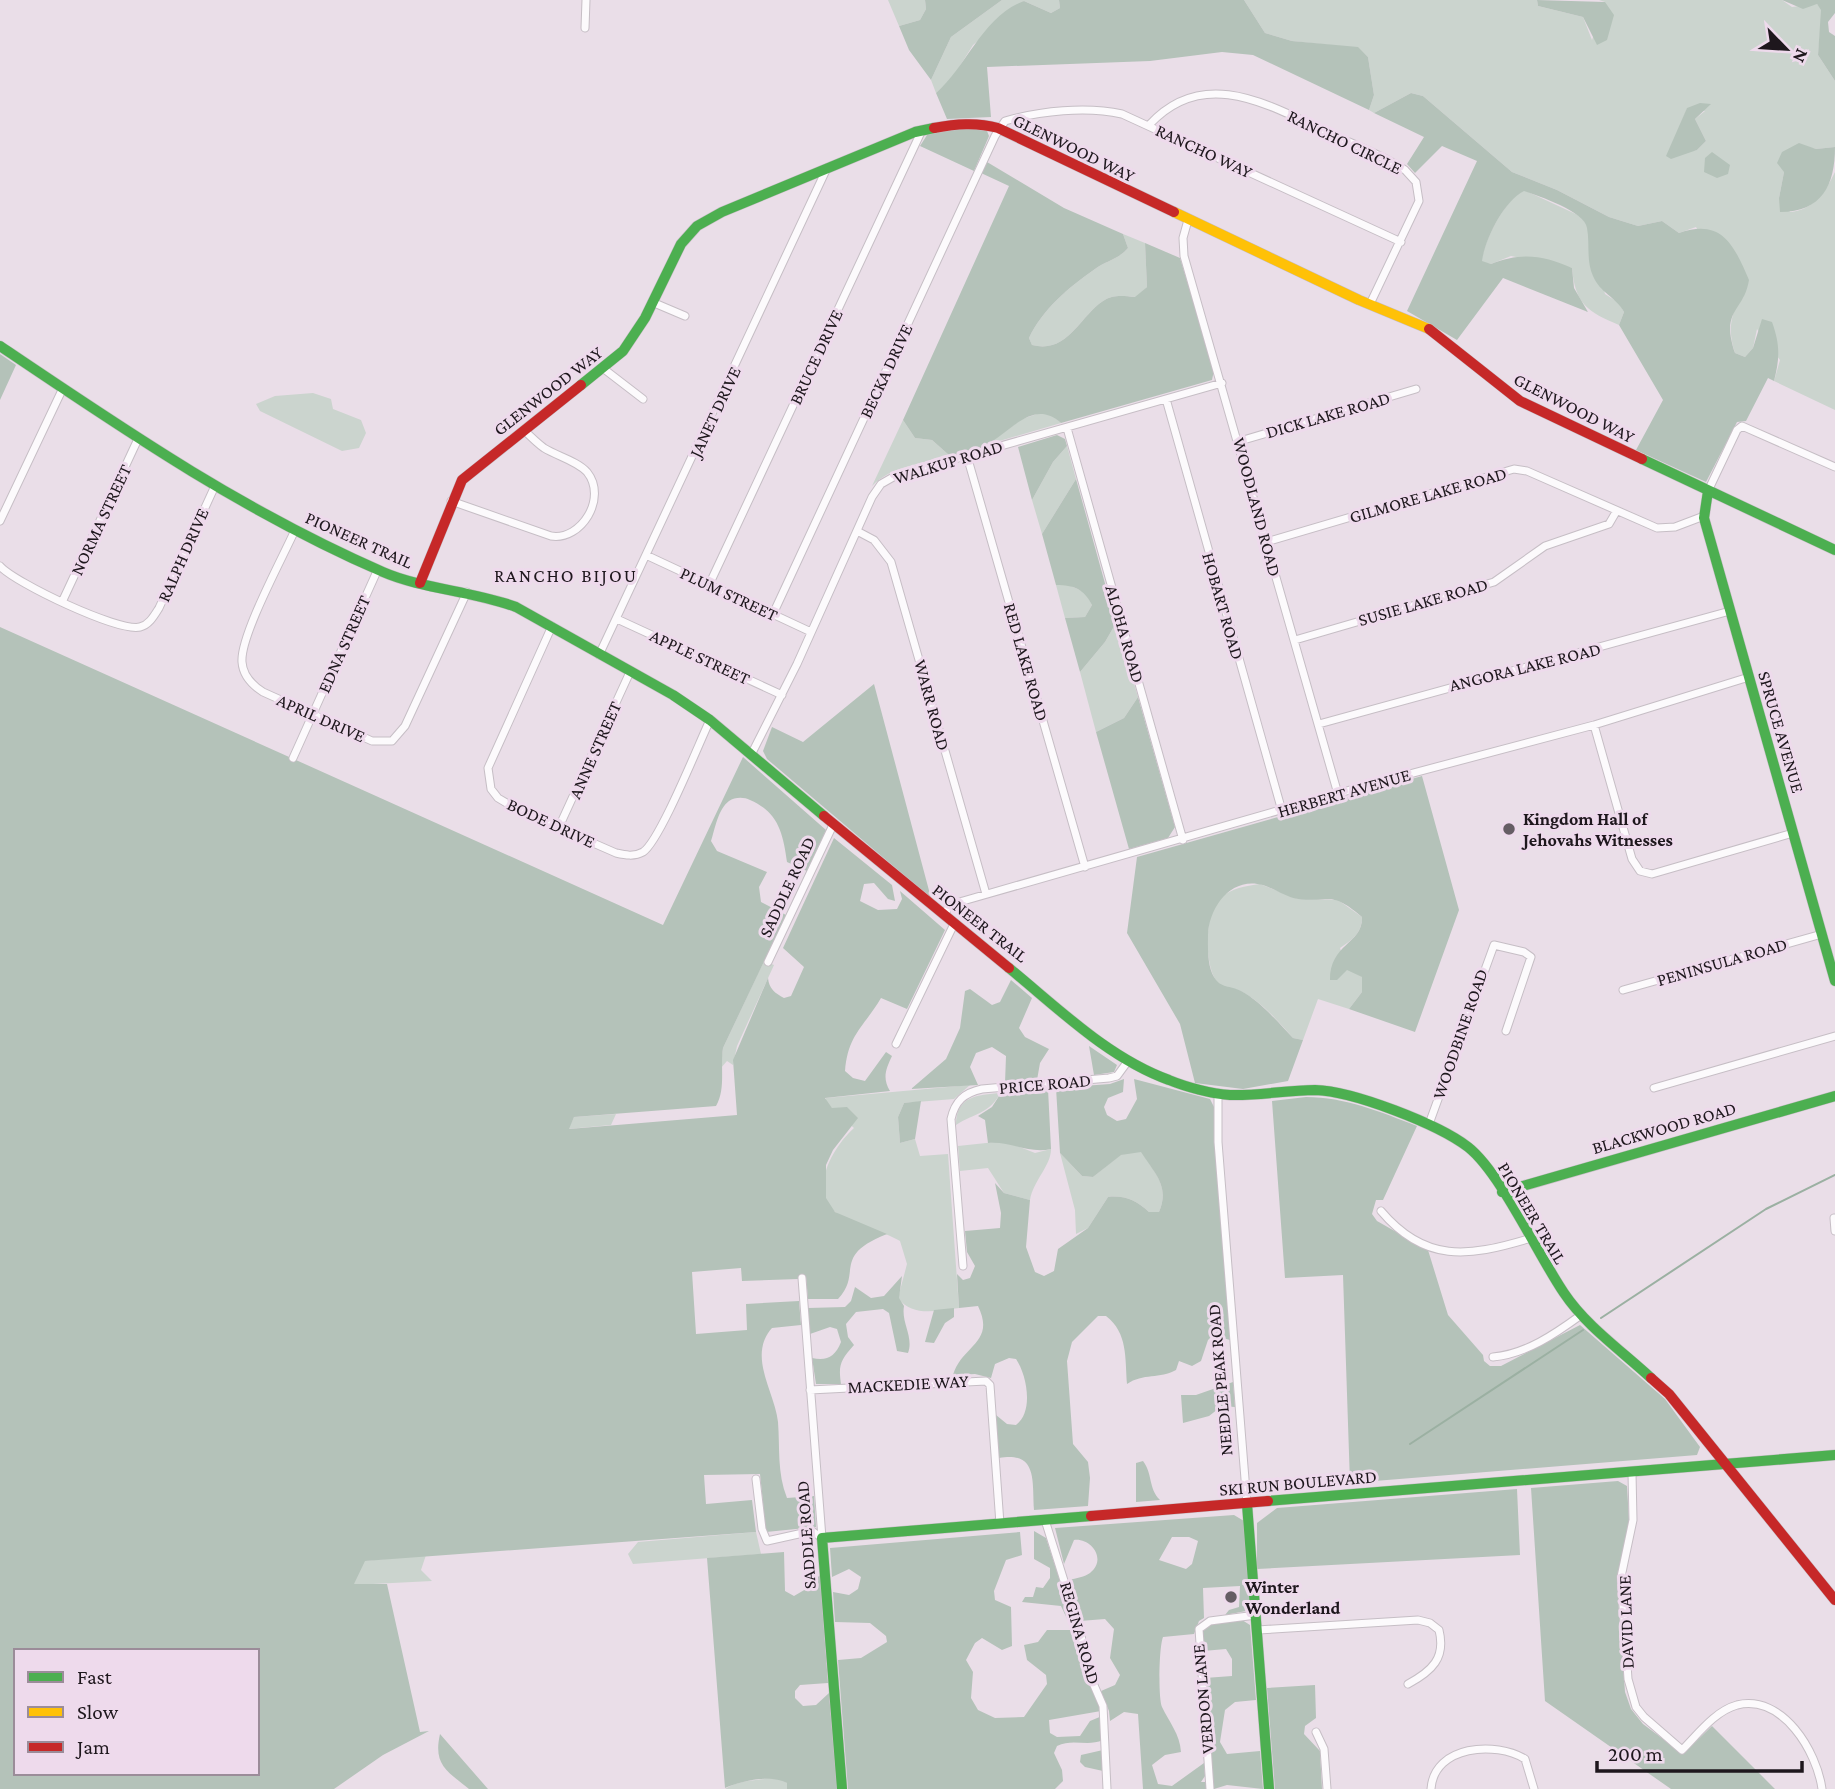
<svg xmlns="http://www.w3.org/2000/svg" width="1835" height="1789" font-family="'Crimson Pro',serif">
<style>
.green{fill:#cbd4ce;fill-rule:evenodd}
.forest{fill:#b4c2b9;fill-rule:evenodd}
.lines{fill:none;stroke-linecap:round;stroke-linejoin:round}
.stream{stroke:#9bb0a2;stroke-width:2}
.street-casing{stroke:#c6bec5;stroke-width:9}
.fast-casing{stroke:#c6bec5;stroke-width:11}
.slow-casing{stroke:#c6bec5;stroke-width:11}
.jam-casing{stroke:#c6bec5;stroke-width:11}
.street{stroke:#fcfafc;stroke-width:7}
.fast{stroke:#4caf50;stroke-width:10}
.slow{stroke:#ffc107;stroke-width:10}
.jam{stroke:#c62828;stroke-width:10}
.poi-dot{fill:#655d64;stroke:#eedaec;stroke-width:2.5}
.labels{text-anchor:middle;stroke-width:6;stroke-linejoin:round;paint-order:stroke}
.street-label{font-size:18px;fill:#1e171d;stroke:#eedaec}
.poi-label{font-size:18px;font-weight:bold;fill:#1e171d;stroke:#eedaec;text-anchor:start}
.neighbourhood-label{font-size:19px;letter-spacing:2px;fill:#1e171d;stroke:#eedaec}
</style>
<rect width="100%" height="100%" fill="#eadee8"/>
<path class="green" d="M888 0H925L926 9 920 20 899 26Z
M1002 0H1059L1060 8 1051 13 1024 1 973 45 951 80 936 93 931 80 951 37Z
M1244 0H1537L1538 6 1583 17 1592 40 1605 2 1599 0H1782L1792 7 1817 4 1822 10 1818 55 1835 81V147L1816 149 1806 147 1784 172 1779 198 1790 212C1814 210 1825 192 1835 172V410L1774 381 1780 360 1757 329 1753 348 1745 357 1735 353C1729 335 1729 320 1738 302L1696 227 1679 233 1662 221 1638 226 1609 217 1557 190 1512 172 1423 96 1411 93 1374 113 1369 110 1374 95 1368 57 1358 48 1292 41 1265 33ZM1687 109 1705 111 1695 119 1706 141 1697 150 1681 153V123Z
M1524 190 1580 216 1587 225 1605 294 1619 303 1624 312 1619 325C1588 312 1575 304 1572 268L1511 256 1491 264 1481 262C1485 239 1504 201 1524 190Z
M1123 234 1145 243 1147 287 1136 297C1124 296 1113 294 1103 301 1079 317 1068 354 1032 345L1029 338C1042 310 1069 287 1095 269 1106 261 1119 259 1128 248Z
M313 393 331 399 333 409 361 420 366 433 359 448 342 451 260 411 256 404 275 396Z
M1040 413 1052 415 1061 423 986 445 1022 419Z
M903 420 915 438 932 440 950 456C924 463 891 466 872 486Z
M1067 446 1076 479 1042 534 1032 500 1053 462Z
M1056 585H1069L1086 593 1092 605 1085 617 1065 618Z
M1116 623 1138 697 1124 718 1096 732 1080 672 1105 642Z
M1260 884 1298 899 1338 900 1362 917C1362 933 1352 940 1340 948L1347 969 1363 977 1362 992 1349 1009 1318 999 1303 1040 1293 1038C1279 1022 1260 1000 1240 991 1234 988 1225 989 1220 985 1203 971 1204 912 1220 898 1232 888 1245 886 1260 884Z
M764 961 774 965 737 1046 733 1065 727 1061 720 1069 723 1048Z
M970 1085 954 1099 904 1103 898 1117 900 1143 915 1139 920 1156 948 1154 959 1308C938 1310 913 1318 898 1298L907 1264 900 1241C885 1232 843 1219 834 1211 809 1187 834 1146 854 1128L825 1102 826 1098Z
M1001 1093C986 1116 976 1112 956 1125 956 1096 977 1095 1001 1093Z
M616 1114 611 1125 568 1129 574 1117Z
M1005 1141 1035 1153 1051 1149C1051 1166 1033 1181 1030 1200L1004 1193 988 1168 960 1171 958 1146Z
M1136 1151 1142 1152C1155 1174 1170 1186 1159 1212H1149C1137 1201 1125 1195 1108 1197L1088 1228 1076 1234 1075 1210 1060 1153 1082 1176 1093 1177 1120 1155Z
M756 1532 761 1554 633 1564 628 1554 638 1542Z
M426 1555 421 1570 432 1581 353 1585 364 1561Z
M776 1777 787 1783V1789H725C740 1779 759 1781 776 1777Z"/>
<path class="forest" d="M925 0H1002L951 37 931 80 909 50 899 26 920 20 926 9Z
M1059 0H1244L1265 33 1292 41 1358 47 1368 57 1374 95 1369 110 1253 55 1222 52 1150 61 987 67 991 117 947 119 936 93C967 66 983 16 1024 1L1051 13 1060 8Z
M1537 0 1605 2 1614 15 1607 40 1597 45 1583 17 1538 6Z
M1782 0H1835V13L1828 22 1829 32 1835 36V81L1818 55 1821 10 1817 4 1803 9Z
M1411 93 1423 96 1512 172 1557 190 1609 217 1638 226 1662 221 1679 233C1722 218 1734 245 1749 280 1744 312 1720 309 1735 353L1745 357 1753 348 1762 319 1772 322C1780 344 1780 358 1774 381L1768 378 1746 421 1737 422 1706 482 1636 450 1663 400 1619 325 1624 312C1616 297 1600 293 1593 276 1586 261 1590 243 1587 228 1585 211 1538 196 1524 191 1504 201 1485 239 1482 261L1491 264C1520 252 1544 255 1572 268L1574 288 1588 312 1503 278 1457 340 1407 311 1477 161 1442 146 1415 173 1407 164 1424 137 1374 113Z
M1700 103 1711 104 1695 119 1706 141 1697 150 1671 159 1666 156 1687 108Z
M959 127 987 131 989 136 974 171 920 146 929 132Z
M1799 143 1816 149 1835 147C1835 185 1822 212 1780 212L1779 198 1784 172 1777 163 1782 152Z
M1712 152 1730 165 1728 174 1717 178 1704 172 1705 158Z
M987 162 1064 208 1123 234 1128 248C1119 259 1106 261 1095 269 1069 287 1042 310 1029 338L1032 345C1068 354 1079 317 1103 301 1113 294 1124 296 1135 297L1147 287 1145 243 1180 258 1214 370 1212 380 1061 423C1033 398 1011 432 986 445 976 450 961 452 950 456L932 440 915 438 903 420 1009 186 981 173Z
M0 354 16 365 0 400Z
M1057 435 1065 439 1067 446 1053 462 1032 500 1018 447Z
M1076 479 1116 623 1105 642 1080 672 1065 618 1085 617 1092 605C1084 589 1074 585 1056 585L1042 534Z
M0 627 663 925 743 757 826 830 807 871 787 862C783 833 778 812 750 800 744 797 735 797 729 801 718 809 715 829 711 841L717 851 767 872 759 887 761 902 786 915 723 1048C720 1067 726 1089 716 1106L574 1117 569 1129 737 1115 733 1060 768 978C769 989 775 993 784 998L791 996 804 967 783 948 834 838 892 885 895 901 888 899 874 883 864 884 860 901 878 910 897 909 902 899 900 891 945 930 907 1009 881 998C864 1027 848 1034 845 1071L853 1078 865 1081 886 1052 892 1056C886 1069 882 1078 890 1091L825 1098 832 1108 847 1107 858 1118 833 1150 826 1165V1198L835 1212 887 1234C831 1256 863 1273 838 1299H808L806 1277 803 1275 798 1279 742 1281 741 1268 692 1272 696 1334 747 1330 746 1304 799 1301 801 1325 772 1328C747 1356 775 1392 778 1422 780 1448 777 1473 787 1498L814 1496 816 1527 766 1532 760 1474 704 1475 706 1504 752 1500 756 1532 365 1561 354 1584H387L420 1732 429 1731 383 1755 334 1789H0ZM16 1651H257V1773H16Z
M874 684 931 898 767 759 763 751 772 727 803 742Z
M1138 697 1175 827 1168 838 1129 849 1096 732 1124 718Z
M1422 776 1459 910 1415 1032 1349 1009 1362 992V977L1347 970 1337 980H1330C1330 943 1363 944 1362 917 1330 890 1333 903 1298 899 1286 897 1275 889 1263 885 1231 876 1209 907 1208 935 1208 948 1207 965 1214 977 1221 989 1230 985 1241 991 1260 1001 1278 1022 1293 1038L1303 1040 1288 1081 1243 1089 1195 1083 1180 1024 1127 933 1137 857Z
M1011 980 1032 998 1019 1028 1025 1037 1049 1049 1040 1063 1037 1080 1005 1083 1006 1056 992 1047 976 1053 970 1067 978 1085 911 1089 946 1059 960 1028 965 991 970 989 992 1005 1000 1002Z
M1089 1046 1117 1065 1114 1072 1094 1075Z
M1124 1079 1123 1092 1108 1098 1104 1107 1107 1115 1117 1121 1126 1119 1137 1099 1134 1079 1210 1099 1214 1107 1230 1340 1213 1335 1208 1340 1201 1361 1192 1366 1179 1361 1176 1370C1160 1379 1143 1373 1127 1384 1125 1358 1128 1333 1106 1316H1098L1072 1342 1067 1361 1073 1444 1088 1462 1090 1478 1088 1506 1034 1510C1032 1481 1038 1451 999 1458L996 1415 1007 1424 1016 1425C1034 1412 1027 1375 1016 1359L1009 1358 995 1364 991 1378 975 1374 953 1375C962 1345 996 1343 978 1306L959 1308 957 1274 963 1280 970 1278 975 1266 967 1252 965 1231 1000 1228 1001 1213 995 1183 1004 1193 1030 1200 1026 1247 1035 1272 1044 1276 1054 1271 1058 1249 1088 1228 1108 1197C1125 1195 1137 1201 1149 1212H1159C1170 1186 1155 1174 1141 1152L1121 1155 1093 1177 1082 1176 1060 1153 1056 1088 1110 1084Z
M1048 1089 1051 1149C1029 1154 1011 1141 988 1143L985 1120 978 1116 992 1107 1001 1093Z
M1306 1097C1345 1097 1381 1112 1417 1126L1383 1200H1376L1372 1214 1377 1221 1428 1250 1448 1315 1483 1355 1484 1361 1490 1366H1501L1580 1325 1665 1399 1700 1447 1697 1455 1350 1483 1343 1275 1285 1278 1272 1101Z
M921 1101 915 1139 900 1143 898 1117 904 1103Z
M902 1276 899 1298 904 1306C901 1323 914 1337 908 1353L897 1351 889 1313 883 1309 856 1312 846 1324 848 1337 854 1345C841 1360 838 1364 841 1384H816L812 1358C827 1361 835 1357 841 1342L837 1329 830 1327 810 1334 808 1308 845 1307 851 1301 855 1287 871 1298 884 1296Z
M954 1308V1317L945 1323 934 1343 925 1342 934 1310Z
M1233 1382 1235 1407 1222 1406 1209 1416 1183 1423 1181 1395H1196Z
M1143 1461C1153 1474 1148 1488 1160 1500L1136 1502V1463Z
M1618 1481 1627 1486 1629 1520 1617 1584 1625 1692 1631 1709 1643 1724 1683 1754 1712 1726 1775 1789H1671L1545 1701 1531 1488Z
M1517 1489 1520 1555 1257 1569V1523L1277 1508Z
M1234 1515 1244 1521 1250 1600 1246 1611 1225 1615 1229 1610 1239 1607 1240 1586 1203 1588 1204 1618 1199 1621 1194 1634 1163 1637C1159 1647 1158 1698 1162 1707 1169 1722 1180 1734 1181 1752L1165 1755 1152 1765 1158 1784 1172 1786 1204 1763 1205 1776 1201 1782H1206V1789H1143L1138 1714 1124 1712 1110 1721 1109 1711 1101 1691 1115 1685 1120 1675 1110 1658 1114 1629 1105 1619 1080 1621 1069 1580C1076 1578 1085 1577 1090 1573 1107 1560 1092 1538 1074 1540L1064 1564 1055 1528ZM1172 1537H1189L1198 1541 1192 1564 1186 1569 1159 1560Z
M1034 1531 1046 1538 1074 1624 1069 1623 1061 1606 1022 1602 1025 1597H1033L1036 1587 1043 1588 1050 1578V1568L1034 1559Z
M1020 1532 1022 1555 1006 1560 994 1591 995 1600 1011 1607 1012 1646 1002 1650 982 1638 975 1643 966 1660 973 1672 971 1698 978 1710 995 1718 1024 1717 1047 1684 1046 1675 1027 1660 1024 1645 1038 1642 1047 1630H1076L1085 1674 1101 1711 1049 1720 1050 1733 1057 1737 1080 1736 1090 1721 1102 1716 1103 1740C1087 1747 1073 1738 1057 1746L1054 1753 1062 1770 1063 1781 1055 1789H848L838 1660 861 1658 887 1642 886 1636 870 1623 835 1622 833 1592 849 1595 858 1589 861 1577 849 1569 832 1577 830 1548Z
M784 1552 785 1591 794 1596 806 1589 820 1575 828 1683 800 1685 795 1691V1698L803 1706 816 1705 829 1693 837 1789H787V1783C770 1774 742 1781 725 1788L707 1558Z
M1242 1620 1250 1625 1256 1700 1235 1702 1225 1710 1220 1742 1227 1754 1260 1751 1263 1789 1227 1785 1214 1789 1205 1678 1232 1676V1659L1226 1649 1203 1651V1631L1213 1623Z
M1315 1685 1316 1718 1305 1726 1304 1734 1320 1751 1322 1789H1275L1267 1688Z
M440 1734 488 1789H469C447 1771 433 1765 440 1734Z
M1103 1750V1771L1085 1767 1080 1762 1081 1755Z"/>
<g class="lines">
<path class="stream" d="M1601 1318 1766 1209 1835 1175
M1410 1444 1583 1330"/>
<g class="street-casing">
<path id="street" d="M585 28 586 0
M1149 125C1203 66 1267 104 1327 132 1352 144 1381 154 1405 170L1416 182 1419 201 1370 304
M1188 220 1183 238 1184 256 1338 794
M652 302 685 316
M604 369 643 399
M1166 399 1282 811
M1067 428 1183 840
M1240 441 1416 389
M967 456 1085 867
M1708 491 1737 430 1742 426 1835 467
M451 501 551 536C581 541 608 498 587 472 577 461 557 456 544 448 537 443 530 436 524 430
M0 521 63 388
M295 530C283 557 240 636 242 662 243 676 252 685 263 692L372 741H392L405 726 467 592
M857 531 874 540 891 562 986 894
M1266 542 1514 469 1527 471 1657 528 1675 527 1704 516
M648 556 811 632
M0 566C15 583 118 632 140 627 149 625 154 616 159 608L214 488
M709 585 922 130
M63 600 138 439
M773 614 995 136 1005 121C1040 111 1086 106 1122 114L1401 242
M617 619 782 695
M552 626 488 768 491 789 498 798 520 811 616 853C625 855 634 857 643 852 660 841 699 743 710 720
M1295 640 1494 582 1545 546 1609 524 1616 512
M599 655 827 168
M1319 724 1730 611
M1594 725 1632 859 1640 871 1652 874 1793 833
M752 753 797 664 872 497 881 484 895 476 1222 383
M293 758 378 569
M559 827 630 672
M943 915 950 906 963 901 1357 788 1594 725 1749 677
M768 962 833 825
M1623 990 1822 934
M896 1044 954 924
M1654 1088 1835 1036
M1218 1093V1142L1247 1504
M1429 1124 1494 945 1524 952 1531 957 1506 1031
M1381 1211C1425 1263 1468 1257 1528 1239
M1834 1218 1835 1231
M963 1266 951 1119C955 1101 964 1093 982 1089L1109 1078 1117 1076 1128 1061
M802 1278 822 1538
M1493 1357C1526 1354 1555 1334 1581 1315
M810 1390 986 1381 990 1385 1000 1524
M1632 1473 1633 1520 1621 1577 1628 1679 1636 1707 1644 1717 1682 1750C1698 1734 1715 1711 1737 1705 1783 1694 1817 1752 1822 1789
M756 1479 762 1529 767 1541 812 1531 822 1538
M1045 1520 1081 1635 1087 1669 1103 1706 1107 1789
M1258 1630 1418 1620 1430 1623 1439 1630C1446 1658 1432 1671 1408 1684
M1316 1732 1324 1749 1327 1789
M1210 1789 1199 1629 1210 1621 1256 1615
M1431 1789C1434 1745 1496 1741 1525 1759L1534 1789"/>
</g>
<g class="fast-casing">
<path id="fast" d="M0 346C126 431 243 511 383 572 422 589 474 591 516 607L673 695 710 720 824 816
M581 385 623 351 645 318 681 244 697 226 722 212 915 132 934 128
M1642 459 1835 550
M1708 491 1704 518 1835 981
M1009 968C1058 1008 1108 1058 1169 1080 1186 1087 1212 1094 1230 1095 1258 1096 1287 1090 1315 1090 1353 1091 1438 1124 1468 1147 1501 1173 1538 1255 1564 1293 1586 1326 1622 1351 1651 1378
M1502 1192 1835 1096
M1268 1501 1835 1455
M1247 1504 1269 1789
M842 1789 822 1538 1091 1516"/>
</g>
<g class="slow-casing">
<path id="slow" d="M1174 212 1359 300 1429 329"/>
</g>
<g class="jam-casing">
<path id="jam" d="M934 128C956 124 976 122 998 128L1174 212
M1429 329 1520 401 1642 459
M420 583 462 480 581 385
M824 816 1009 968
M1651 1378 1669 1394 1835 1600
M1091 1516 1268 1501"/>
</g>
<use href="#street" class="street"/>
<use href="#fast" class="fast"/>
<use href="#slow" class="slow"/>
<use href="#jam" class="jam"/>
</g>
<g class="poi-dot">
<circle cx="1509" cy="829" r="7"/>
<circle cx="1231" cy="1597" r="7"/>
</g>
<g class="labels">
<g class="street-label">
<text transform="translate(1345 142) rotate(26)" y="6">RANCHO CIRCLE</text>
<text transform="translate(1074 148) rotate(26)" y="6">GLENWOOD WAY</text>
<text transform="translate(1204 151) rotate(25)" y="6">RANCHO WAY</text>
<text transform="translate(816 357) rotate(-65)" y="6">BRUCE DRIVE</text>
<text transform="translate(886 371) rotate(-65)" y="6">BECKA DRIVE</text>
<text transform="translate(548 391) rotate(-38)" y="6">GLENWOOD WAY</text>
<text transform="translate(1574 408) rotate(27)" y="6">GLENWOOD WAY</text>
<text transform="translate(715 412) rotate(-65)" y="6">JANET DRIVE</text>
<text transform="translate(1328 415) rotate(-16)" y="6">DICK LAKE ROAD</text>
<text transform="translate(948 462) rotate(-17)" y="6">WALKUP ROAD</text>
<text transform="translate(1428 495) rotate(-16)" y="6">GILMORE LAKE ROAD</text>
<text transform="translate(1257 507) rotate(75)" y="6">WOODLAND ROAD</text>
<text transform="translate(101 520) rotate(-65)" y="6">NORMA STREET</text>
<text transform="translate(359 540) rotate(24)" y="6">PIONEER TRAIL</text>
<text transform="translate(183 555) rotate(-66)" y="6">RALPH DRIVE</text>
<text transform="translate(729 594) rotate(25)" y="6">PLUM STREET</text>
<text transform="translate(1423 602) rotate(-16)" y="6">SUSIE LAKE ROAD</text>
<text transform="translate(1223 606) rotate(74)" y="6">HOBART ROAD</text>
<text transform="translate(1125 634) rotate(74)" y="6">ALOHA ROAD</text>
<text transform="translate(344 644) rotate(-66)" y="6">EDNA STREET</text>
<text transform="translate(700 657) rotate(25)" y="6">APPLE STREET</text>
<text transform="translate(1026 662) rotate(74)" y="6">RED LAKE ROAD</text>
<text transform="translate(1525 667) rotate(-14)" y="6">ANGORA LAKE ROAD</text>
<text transform="translate(932 705) rotate(75)" y="6">WARR ROAD</text>
<text transform="translate(321 718) rotate(24)" y="6">APRIL DRIVE</text>
<text transform="translate(1781 732) rotate(74)" y="6">SPRUCE AVENUE</text>
<text transform="translate(595 750) rotate(-66)" y="6">ANNE STREET</text>
<text transform="translate(1344 793) rotate(-16)" y="6">HERBERT AVENUE</text>
<text transform="translate(551 823) rotate(25)" y="6">BODE DRIVE</text>
<text transform="translate(787 887) rotate(-65)" y="6">SADDLE ROAD</text>
<text transform="translate(980 923) rotate(38)" y="6">PIONEER TRAIL</text>
<text transform="translate(1722 962) rotate(-16)" y="6">PENINSULA ROAD</text>
<text transform="translate(1460 1034) rotate(-71)" y="6">WOODBINE ROAD</text>
<text transform="translate(1045 1084) rotate(-5)" y="6">PRICE ROAD</text>
<text transform="translate(1664 1128) rotate(-16)" y="6">BLACKWOOD ROAD</text>
<text transform="translate(1532 1213) rotate(59)" y="6">PIONEER TRAIL</text>
<text transform="translate(1220 1380) rotate(-95)" y="6">NEEDLE PEAK ROAD</text>
<text transform="translate(908 1384) rotate(-3)" y="6">MACKEDIE WAY</text>
<text transform="translate(1298 1483) rotate(-5)" y="6">SKI RUN BOULEVARD</text>
<text transform="translate(806 1535) rotate(-94)" y="6">SADDLE ROAD</text>
<text transform="translate(1626 1622) rotate(-92)" y="6">DAVID LANE</text>
<text transform="translate(1080 1633) rotate(74)" y="6">REGINA ROAD</text>
<text transform="translate(1203 1699) rotate(-95)" y="6">VERDON LANE</text>
</g>
<g class="poi-label">
<text x="1523" y="825">Kingdom Hall of<tspan x="1523" dy="21">Jehovahs Witnesses</tspan></text>
<text x="1245" y="1593">Winter<tspan x="1245" dy="21">Wonderland</tspan></text>
</g>
<g class="neighbourhood-label">
<text x="566" y="582">RANCHO BIJOU</text>
</g>
</g>
<rect x="14" y="1649" width="245" height="126" fill="#eedaec" stroke="#9b8c99" stroke-width="2"/>
<rect x="28" y="1672" width="35" height="10" fill="#4caf50" stroke="#9b8c99" stroke-width="2"/>
<text x="77" y="1684" font-size="21" fill="#1e171d">Fast</text>
<rect x="28" y="1707" width="35" height="10" fill="#ffc107" stroke="#9b8c99" stroke-width="2"/>
<text x="77" y="1719" font-size="21" fill="#1e171d">Slow</text>
<rect x="28" y="1742" width="35" height="10" fill="#c62828" stroke="#9b8c99" stroke-width="2"/>
<text x="77" y="1754" font-size="21" fill="#1e171d">Jam</text>
<g transform="translate(1786 49) rotate(115)" stroke="#eedaec" stroke-width="5" paint-order="stroke">
<path d="M0-5L12 26L0 18L-12 26Z" fill="#1e171d"/>
<text y="-10" font-size="19" font-weight="bold" text-anchor="middle" fill="#1e171d">N</text>
</g>
<path d="M1597 1761v10h205v-10" fill="none" stroke="#1e171d" stroke-width="3.5"/>
<text x="1608" y="1761" font-size="21" fill="#1e171d" stroke="#eedaec" stroke-width="5" paint-order="stroke">200 m</text>
</svg>
